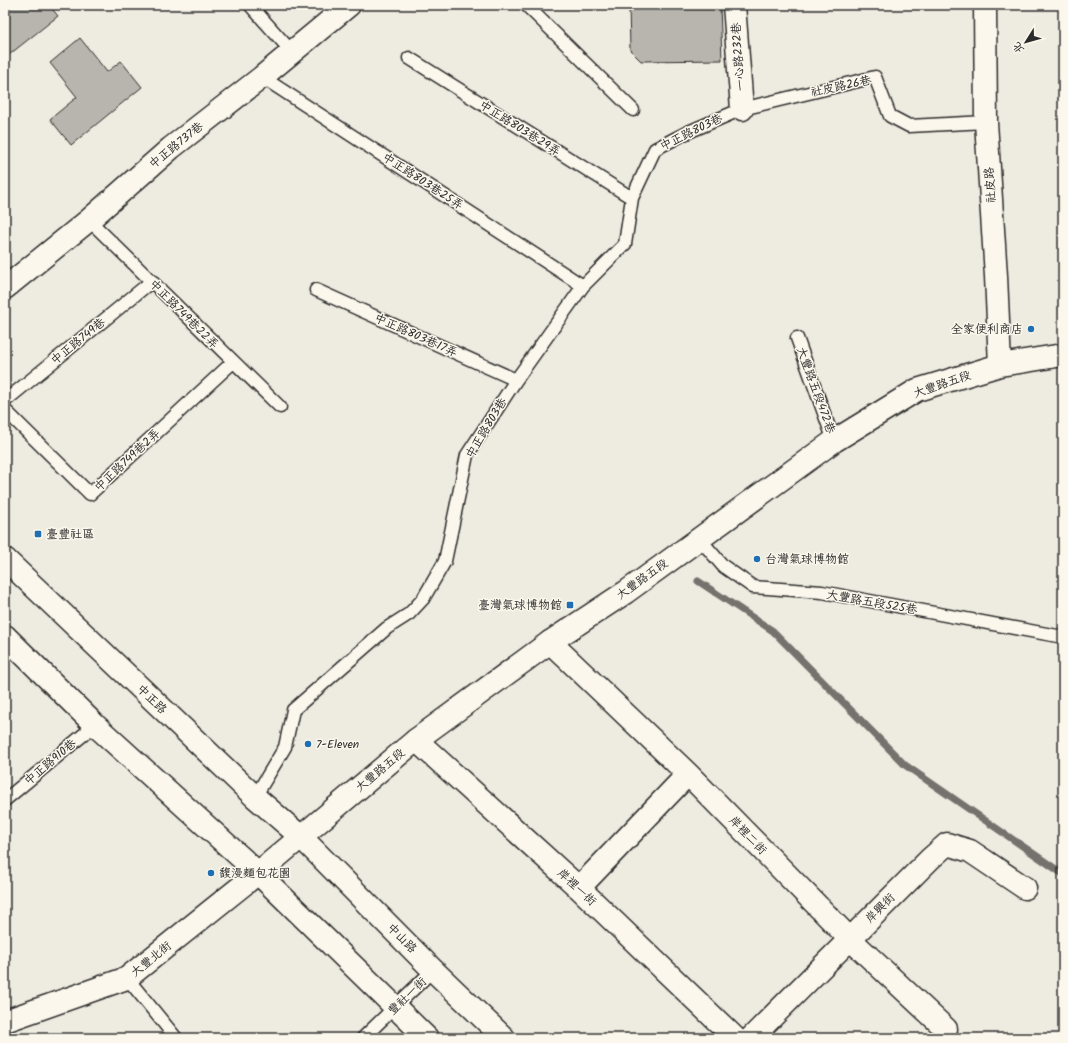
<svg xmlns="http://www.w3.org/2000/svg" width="1068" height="1043" font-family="Kalam,'LXGW WenKai TC',sans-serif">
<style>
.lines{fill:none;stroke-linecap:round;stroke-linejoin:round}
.stream{stroke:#74726e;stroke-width:7}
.building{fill:#b8b5ae;stroke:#2b2b2b}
.lane-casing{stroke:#2b2b2b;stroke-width:15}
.street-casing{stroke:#2b2b2b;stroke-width:25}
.secondary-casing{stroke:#2b2b2b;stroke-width:25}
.primary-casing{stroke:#2b2b2b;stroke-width:25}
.lane{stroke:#fbf7ec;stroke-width:12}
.street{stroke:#fbf7ec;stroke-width:22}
.secondary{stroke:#fbf7ec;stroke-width:22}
.primary{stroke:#fbf7ec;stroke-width:22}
.poi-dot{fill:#1f6fb2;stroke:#fbf7ec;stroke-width:1.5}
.labels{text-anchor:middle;stroke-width:3;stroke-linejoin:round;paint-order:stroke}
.street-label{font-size:12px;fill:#2b2b2b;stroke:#fbf7ec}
.poi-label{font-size:12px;fill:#2b2b2b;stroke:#fbf7ec;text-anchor:start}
</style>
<rect width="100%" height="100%" fill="#eeebe0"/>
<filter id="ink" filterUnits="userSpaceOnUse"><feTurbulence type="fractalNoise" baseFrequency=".025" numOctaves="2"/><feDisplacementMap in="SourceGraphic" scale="8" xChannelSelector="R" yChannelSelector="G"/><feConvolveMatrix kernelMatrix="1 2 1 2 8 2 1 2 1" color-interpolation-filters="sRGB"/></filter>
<g filter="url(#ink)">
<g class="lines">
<path class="stream" d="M698 581 773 631 905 765 1063 874"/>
</g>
<path class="building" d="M5 5H49L58 16 5 58Z
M629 5H720L722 60 641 61 630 50Z
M80 38 107 72 121 61 142 87 71 145 50 119 77 97 50 63Z"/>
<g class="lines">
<g class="lane-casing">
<path id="lane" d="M250 5 292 52
M526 5 633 110
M409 58 632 198
M262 77 583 286
M89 220 280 407
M316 290 516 380
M797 338 834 441
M5 401 152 281
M5 410 90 494 233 362
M699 538 723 566 753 587 822 592 1063 637
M255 797 285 747 293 710 387 628 409 614 423 599 445 561 467 455 516 380 583 286 625 244 632 198 655 149 686 133 742 109 875 77 890 116 909 126 986 122
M5 800 95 725
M127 978 176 1038
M363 1038 433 970"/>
</g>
<g class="street-casing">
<path id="street" d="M734 5 742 109
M550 642 688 774 850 939 946 1029
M416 740 579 888 735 1038
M579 888 688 774
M5 1021 127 978 258 873
M751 1038 930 859 947 844 970 851 1025 888"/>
</g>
<g class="secondary-casing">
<path id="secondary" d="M985 5 986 122 996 276 1000 365
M5 288 89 220 171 148 262 77 349 5
M258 873 416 740 550 642 626 592 834 441 917 390 1000 365 1063 355"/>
</g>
<g class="primary-casing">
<path id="primary" d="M5 559 255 797 301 837 433 970 504 1038
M5 636 95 725 258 873 427 1038"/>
</g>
<use href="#lane" class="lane"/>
<use href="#street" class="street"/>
<use href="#secondary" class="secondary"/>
<use href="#primary" class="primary"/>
</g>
</g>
<g class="poi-dot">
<circle cx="1031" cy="329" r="4"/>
<rect x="34" y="530" width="8" height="8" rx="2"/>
<circle cx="757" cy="559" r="4"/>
<rect x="566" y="601" width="8" height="8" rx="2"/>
<circle cx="308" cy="744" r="4"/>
<circle cx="211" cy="873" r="4"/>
</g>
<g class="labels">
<g class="street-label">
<text transform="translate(738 57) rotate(-94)" y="4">一心路232巷</text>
<text transform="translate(841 86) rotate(-12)" y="4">社皮路26巷</text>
<text transform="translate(520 128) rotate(32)" y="4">中正路803巷29弄</text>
<text transform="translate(691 132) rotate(-26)" y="4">中正路803巷</text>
<text transform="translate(176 145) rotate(-39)" y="4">中正路737巷</text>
<text transform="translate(423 181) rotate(33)" y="4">中正路803巷25弄</text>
<text transform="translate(990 185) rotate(-94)" y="4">社皮路</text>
<text transform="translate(184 314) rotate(45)" y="4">中正路749巷22弄</text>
<text transform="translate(416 335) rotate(24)" y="4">中正路803巷17弄</text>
<text transform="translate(78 341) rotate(-39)" y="4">中正路749巷</text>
<text transform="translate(942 384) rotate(-19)" y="4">大豐路五段</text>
<text transform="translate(816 390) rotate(70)" y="4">大豐路五段472巷</text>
<text transform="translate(486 428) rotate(-59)" y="4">中正路803巷</text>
<text transform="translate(127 460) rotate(-43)" y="4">中正路749巷2弄</text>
<text transform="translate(642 579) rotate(-36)" y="4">大豐路五段</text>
<text transform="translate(872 602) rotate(10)" y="4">大豐路五段525巷</text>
<text transform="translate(152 699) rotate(44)" y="4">中正路</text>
<text transform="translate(50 762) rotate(-40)" y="4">中正路910巷</text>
<text transform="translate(380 770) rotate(-40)" y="4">大豐路五段</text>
<text transform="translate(748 835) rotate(46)" y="4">岸裡二街</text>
<text transform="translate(577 887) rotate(43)" y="4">岸裡一街</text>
<text transform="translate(880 908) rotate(-45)" y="4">岸興街</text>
<text transform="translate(402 938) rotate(45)" y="4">中山路</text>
<text transform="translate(151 959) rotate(-39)" y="4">大豐北街</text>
<text transform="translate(407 996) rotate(-44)" y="4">豐社一街</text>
</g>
<g class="poi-label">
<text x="1023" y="333" text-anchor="end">全家便利商店</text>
<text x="46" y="538">臺豐社區</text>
<text x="765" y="563">台灣氣球博物館</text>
<text x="562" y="609" text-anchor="end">臺灣氣球博物館</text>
<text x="316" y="748">7-Eleven</text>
<text x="219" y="877">馥漫麵包花園</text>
</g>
</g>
<rect width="1068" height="1043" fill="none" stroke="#fbf7ec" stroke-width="20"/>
<rect x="10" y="10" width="1048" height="1023" fill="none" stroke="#2b2b2b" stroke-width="1.5" filter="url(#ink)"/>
<g transform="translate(1026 42) rotate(233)" stroke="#fbf7ec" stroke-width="3" paint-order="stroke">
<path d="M0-3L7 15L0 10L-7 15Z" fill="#2b2b2b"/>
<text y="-6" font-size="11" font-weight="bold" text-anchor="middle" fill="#2b2b2b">北</text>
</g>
</svg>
